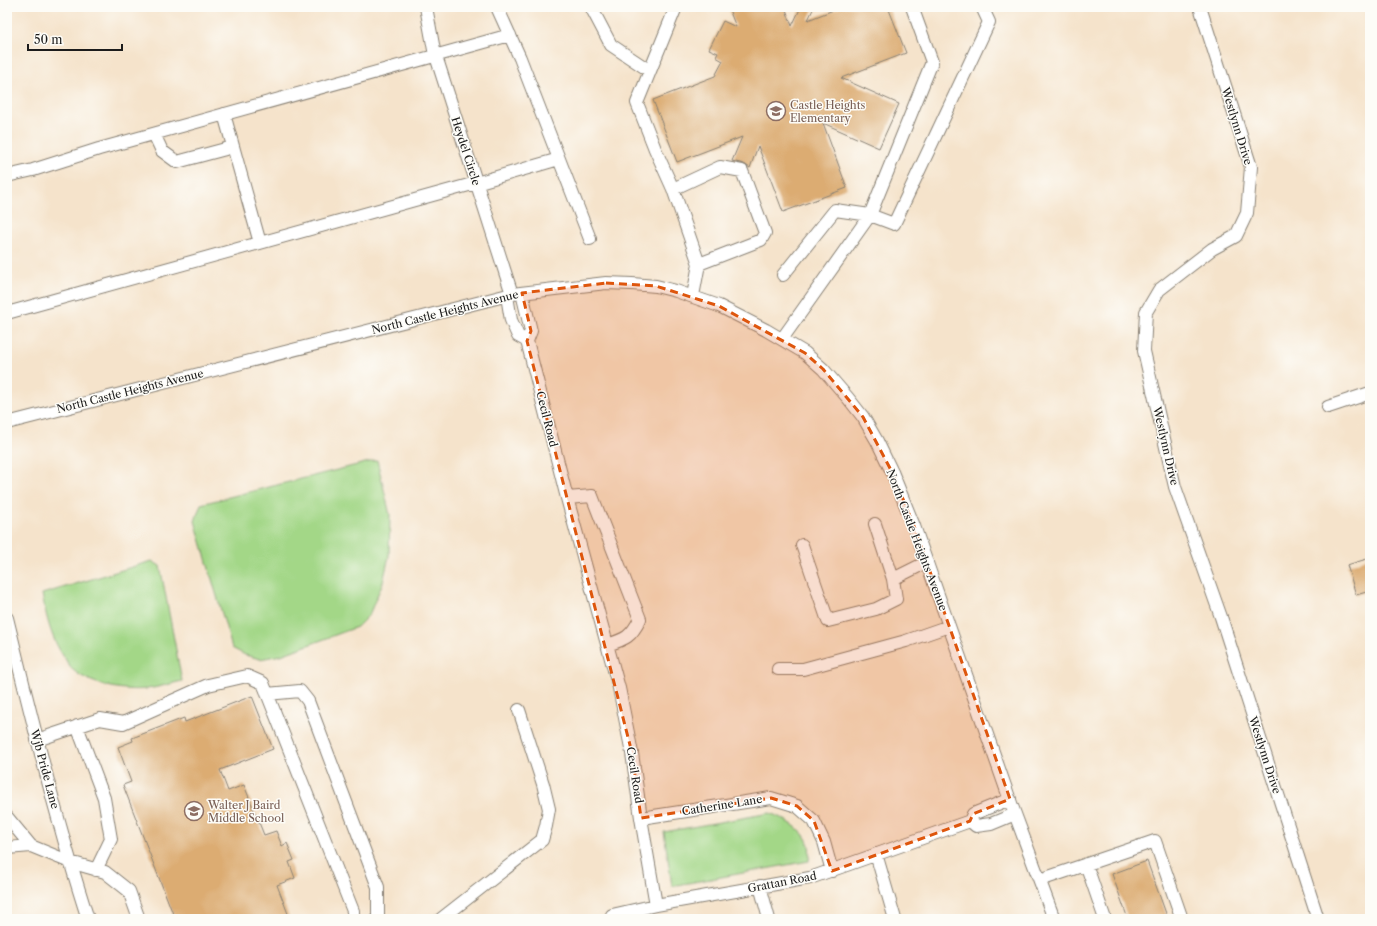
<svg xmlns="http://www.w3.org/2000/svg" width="1377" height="926" font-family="'Libre Caslon Text',serif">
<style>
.green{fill:#a3d787;stroke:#607a52}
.building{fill:#dcac72}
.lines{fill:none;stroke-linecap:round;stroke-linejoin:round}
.minor-casing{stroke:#888074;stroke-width:14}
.minor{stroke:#fff;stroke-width:12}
.marked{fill:#de560d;fill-opacity:0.2;stroke:#de560d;stroke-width:3;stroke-dasharray:8 5;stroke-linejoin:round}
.labels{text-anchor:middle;stroke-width:3;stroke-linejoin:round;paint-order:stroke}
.education-label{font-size:11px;fill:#785e54;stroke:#fdfcf7;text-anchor:start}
.street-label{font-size:11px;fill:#1c1c1c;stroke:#fdfcf7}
</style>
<rect width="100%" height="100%" fill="#fdfcf7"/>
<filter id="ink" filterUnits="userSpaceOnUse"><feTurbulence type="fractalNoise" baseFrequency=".025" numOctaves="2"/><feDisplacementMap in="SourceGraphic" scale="8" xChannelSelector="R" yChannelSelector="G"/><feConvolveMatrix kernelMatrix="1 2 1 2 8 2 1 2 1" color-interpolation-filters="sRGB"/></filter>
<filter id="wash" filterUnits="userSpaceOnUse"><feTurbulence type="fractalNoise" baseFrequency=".012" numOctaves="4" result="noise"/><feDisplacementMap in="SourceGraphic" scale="16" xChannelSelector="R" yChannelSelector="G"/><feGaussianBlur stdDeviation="0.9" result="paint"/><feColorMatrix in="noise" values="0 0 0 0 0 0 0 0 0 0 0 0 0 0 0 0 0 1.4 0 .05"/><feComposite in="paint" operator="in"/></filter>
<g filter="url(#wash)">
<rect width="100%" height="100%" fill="#f5e3cb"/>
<path class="green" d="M377 460 390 515 389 556 383 582 369 615 357 627 281 655 260 659 245 655 232 648 195 521 201 504Z
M152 561 160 566 182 681C173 683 163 686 153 688 130 693 91 686 73 670 70 668 68 664 66 660 51 639 47 620 42 594Z
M770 813C784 819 804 828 809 845 810 850 809 856 809 861L672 886 664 832Z"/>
<g id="blocks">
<path class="building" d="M728 7H785L792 26 801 7H814L808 20 841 7H888L906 53 841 78 899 104 879 148 823 123 847 188 783 212 758 146 750 168 744 164 732 161 742 137 677 162 653 100 715 76 723 61 716 57 718 53 709 49 723 21 736 27Z
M1370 558V591L1356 595 1347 565Z
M252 696 273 749 220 770 228 791 244 785 264 835 276 831 282 846 287 843 294 860 289 862 295 878 277 885 290 919H175L123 785 131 782 118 747 133 741 132 738 184 718 185 722Z
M1147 861 1168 919H1128L1112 874Z"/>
</g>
</g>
<g filter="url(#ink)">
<use href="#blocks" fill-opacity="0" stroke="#888074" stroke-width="1"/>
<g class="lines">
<g class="minor-casing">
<path id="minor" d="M426 7 434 50 512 294
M497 7 520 58 590 239
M591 7 611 45 650 71
M1200 7 1251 167 1247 213 1236 236 1212 249 1159 290 1146 312 1144 351 1175 487 1221 617 1318 919
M224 114 260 243
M154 134 162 151 177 162 233 147
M7 176 33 170 99 149 510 35
M673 189 655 149 637 103 676 7
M783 275 835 210 870 215 894 224 989 22 982 7
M522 293 531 331 527 341
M507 296 511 320 518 336 527 341
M693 296 699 264 761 240 765 233 742 171 720 167 673 189 699 264
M7 313 476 183 559 159
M782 339 870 215 932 62 912 7
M527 341 567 498 619 688 632 753 641 818 656 905
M1328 407 1370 393
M7 423 512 294 606 283 632 284 656 286 676 291 719 306 766 330 805 353 823 369 848 398 863 417 877 441 892 472 914 526 1012 806 1054 919
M567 498 592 496 640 619C631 637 626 639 607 645
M875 524 893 579
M802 545 828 621 876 609 896 599 893 579 927 562
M7 618C32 719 56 820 88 919
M778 669H803L906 641 949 626
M267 694 300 691 308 701 378 887V919
M77 726 104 798 111 839 96 870
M37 740 100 719 123 723 208 685 247 676 263 683 353 911V919
M7 817 31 846
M641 818 771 798 797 806 814 821 824 842 832 871
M970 821 976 826 991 824 1015 814
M970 821 973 814 1010 799
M7 848 31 846 70 862 105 872 129 891 139 919
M876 854 895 919
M1086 864 1105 919
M1040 880 1155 841 1182 919
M760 886 769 919
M612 915 656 905 810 878 970 821
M441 919 542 840 546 826 549 809 543 784 519 710"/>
</g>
<use href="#minor" class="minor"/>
</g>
</g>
<path class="marked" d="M606 283 656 286 719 306 805 353 823 369 863 417 892 472 914 526 1010 799 973 814 970 821 832 871 814 821 797 806 771 798 641 818 632 753 527 341 531 331 522 293Z"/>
<defs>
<g id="school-ring" transform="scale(1)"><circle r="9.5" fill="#fdfcf7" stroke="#8d6e63" stroke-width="1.5"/><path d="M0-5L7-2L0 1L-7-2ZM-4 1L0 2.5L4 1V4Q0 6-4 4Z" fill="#8d6e63"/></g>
</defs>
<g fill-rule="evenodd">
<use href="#school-ring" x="776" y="111"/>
<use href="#school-ring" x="194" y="811"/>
</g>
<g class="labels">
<g class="education-label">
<text x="790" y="109">Castle Heights<tspan x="790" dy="13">Elementary</tspan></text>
<text x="208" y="809">Walter J Baird<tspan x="208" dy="13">Middle School</tspan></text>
</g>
<g class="street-label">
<text transform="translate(1237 126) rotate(73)" y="4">Westlynn Drive</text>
<text transform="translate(466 151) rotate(72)" y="4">Heydel Circle</text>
<text transform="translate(445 312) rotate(-14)" y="4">North Castle Heights Avenue</text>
<text transform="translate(130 391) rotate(-14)" y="4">North Castle Heights Avenue</text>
<text transform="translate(547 419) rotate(76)" y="4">Cecil Road</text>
<text transform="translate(1166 446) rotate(77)" y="4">Westlynn Drive</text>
<text transform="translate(917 540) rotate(69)" y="4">North Castle Heights Avenue</text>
<text transform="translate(1265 755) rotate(72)" y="4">Westlynn Drive</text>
<text transform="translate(45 769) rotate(75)" y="4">Wjb Pride Lane</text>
<text transform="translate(635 775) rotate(81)" y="4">Cecil Road</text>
<text transform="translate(722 805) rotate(-9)" y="4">Catherine Lane</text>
<text transform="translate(782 882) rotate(-11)" y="4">Grattan Road</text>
</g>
</g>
<rect width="1377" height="926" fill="none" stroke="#fdfcf7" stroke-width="24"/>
<path d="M28 44v6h94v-6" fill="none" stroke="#1c1c1c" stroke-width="2"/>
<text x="34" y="44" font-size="12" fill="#1c1c1c" stroke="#fdfcf7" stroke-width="3" paint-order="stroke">50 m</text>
</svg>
